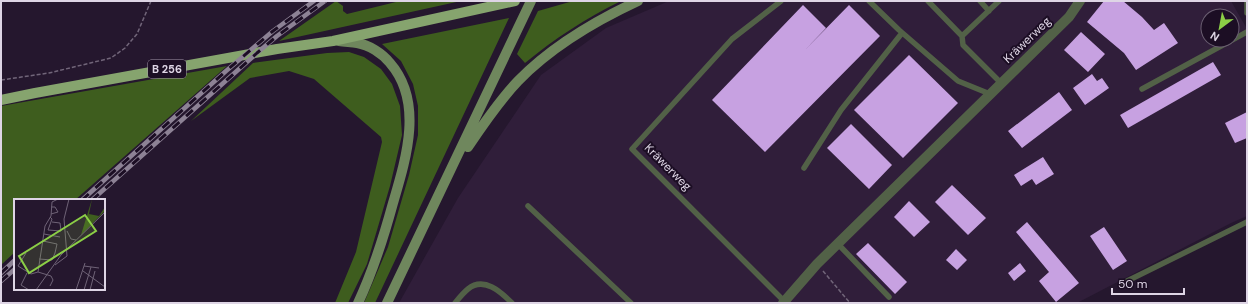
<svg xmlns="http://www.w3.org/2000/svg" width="1248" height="304" font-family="'DM Sans',sans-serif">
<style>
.built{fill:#301e3a;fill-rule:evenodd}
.forest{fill:#3e5d1e}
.building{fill:#c7a1e1}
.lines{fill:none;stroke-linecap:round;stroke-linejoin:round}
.path{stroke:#716579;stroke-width:1.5;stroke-dasharray:4 2;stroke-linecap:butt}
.lane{stroke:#526147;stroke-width:5.5}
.street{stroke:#526147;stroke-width:10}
.secondary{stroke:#6f875d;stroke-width:10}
.primary{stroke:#86a46e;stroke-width:10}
.rail-casing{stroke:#8d8295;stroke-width:4.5}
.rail{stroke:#1c0e24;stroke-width:3;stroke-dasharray:9;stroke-linecap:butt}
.labels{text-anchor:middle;stroke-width:4;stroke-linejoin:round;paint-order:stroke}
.shield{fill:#1c0e24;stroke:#a499ab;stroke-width:1}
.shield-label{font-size:11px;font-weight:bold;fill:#ded5e5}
.street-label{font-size:12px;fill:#ded5e5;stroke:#1c0e24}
.inset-road{fill:none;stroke:#6f6377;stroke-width:1}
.view{fill:#8bce46;fill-opacity:0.15;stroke:#8bce46;stroke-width:2}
.inset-edge{fill:none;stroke:#ded5e5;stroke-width:2}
</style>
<rect width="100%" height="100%" fill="#25172e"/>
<path class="built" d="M669 1H1231L1247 29V216L1231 223 1077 303H399L458 198 541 75 606 28ZM1208 16H1232V40H1208Z"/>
<path class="forest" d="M336 1 343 6V11L347 14 400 1H461L279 41Z
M573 1H621C586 18 554 39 525 63L517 54 538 11Z
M509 18 375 303H364L388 247 409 175 418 135V106L413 84 401 61 382 44Z
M349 52 364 57 381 69 392 84 400 106 402 135 390 186 367 264 348 303H335L356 252 382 142 381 137 314 79 289 71 250 78 191 121 253 63 327 53Z
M227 66 75 200H15V252L1 265V106Z"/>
<path class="building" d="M1104 1H1123L1142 17 1154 30 1164 23 1178 43 1136 70 1124 53 1087 22Z
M803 5 826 28 804 51 849 5 880 36 765 152 712 100Z
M1081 32 1105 54 1088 72 1064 50Z
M909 55 958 103 903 158 854 110Z
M1213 62 1221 75 1128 128 1120 115Z
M1092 74 1097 81 1102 78 1109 88 1085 105 1073 88Z
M1059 92 1072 110 1022 148 1008 131Z
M1247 112V138L1235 143 1225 123Z
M851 124 892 165 869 189 827 148Z
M1043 157 1054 174 1036 185 1032 179 1021 186 1014 175Z
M952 185 986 218 968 235 935 202Z
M909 201 930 222 914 237 894 217Z
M1027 222 1079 283 1056 302 1039 281 1049 272 1016 232Z
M1104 227 1127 261 1113 270 1090 236Z
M868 243 907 282 895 294 856 254Z
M956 249 967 260 957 270 946 260Z
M1020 263 1026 271 1014 281 1008 273Z"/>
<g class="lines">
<path class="path" d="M1 80 49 73 111 58 125 48 137 34 151 1
M823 271 850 303"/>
<path class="lane" d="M781 1 732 39 632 149 784 301
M869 1 899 30 958 81 990 94
M928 1 962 36
M980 1 989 11
M999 1 962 36 963 45 1001 83
M1247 1V13
M1142 89 1247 32
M804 168 841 110 902 33
M528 206 631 303
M838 244 889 297
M1123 283 1247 222
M455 303C459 298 463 293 468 289 484 276 501 292 512 303"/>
<path class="street" d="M783 303 817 264 1069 17 1080 1"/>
<path class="secondary" d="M339 41C345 42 351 42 357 43 369 45 382 53 390 63 424 102 406 159 393 203 384 236 373 271 358 303
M468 147C484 123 499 101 518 81 552 46 595 21 638 1
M387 303 531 1"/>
<path class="primary" d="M1 100 35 93 277 49 333 41 515 1"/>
<g class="rail-casing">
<path id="rail" d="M82 200 226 71 273 31 314 1
M92 200 257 53 277 36 325 1
M1 273 15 260
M1 281 15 269"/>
</g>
<use href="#rail" class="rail"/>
</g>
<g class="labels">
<rect class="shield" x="148" y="60" width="38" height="18" rx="3"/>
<g class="shield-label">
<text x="167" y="73">B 256</text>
</g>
<g class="street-label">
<text transform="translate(1027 40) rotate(-44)" y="4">Kräwerweg</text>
<text transform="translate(668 167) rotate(45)" y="4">Kräwerweg</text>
</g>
</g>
<g transform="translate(14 199)">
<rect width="91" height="91" fill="#25172e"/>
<path d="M78 0 75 15 85 17 91 8V12L67 36Z" fill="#3e5d1e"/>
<path class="inset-road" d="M37 15 44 13 41 8H37M36 18 38 20 34 31 47 32 46 24 38 23M53 32 57 40 62 41M30 35 46 38M12 54 4 67 17 75 24 73 37 77 39 81 36 87M25 60 38 61 41 54 43 45 29 42M41 66 53 57 50 20 55 0M70 67 85 69M69 72 91 88M24 73 31 27 37 17 38 3 44 0M13 74 7 86 15 91M22 91 47 56 91 13M62 91 71 64M70 91 77 68M76 91 81 72"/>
<path class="view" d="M71 16 82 32 15 74 5 57Z"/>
<rect width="91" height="91" class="inset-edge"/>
</g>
<rect width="1248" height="304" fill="none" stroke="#ded5e5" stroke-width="4"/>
<g transform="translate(1220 28) rotate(212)"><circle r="19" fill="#1c0e24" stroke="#6a5e71"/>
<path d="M0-3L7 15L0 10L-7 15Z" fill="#8bce46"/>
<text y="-6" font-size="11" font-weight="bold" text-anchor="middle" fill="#ded5e5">N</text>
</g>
<path d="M1112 288v6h72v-6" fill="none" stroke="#ded5e5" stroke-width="2"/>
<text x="1118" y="288" font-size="12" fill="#ded5e5" stroke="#1c0e24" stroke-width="3" paint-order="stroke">50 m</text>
</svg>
